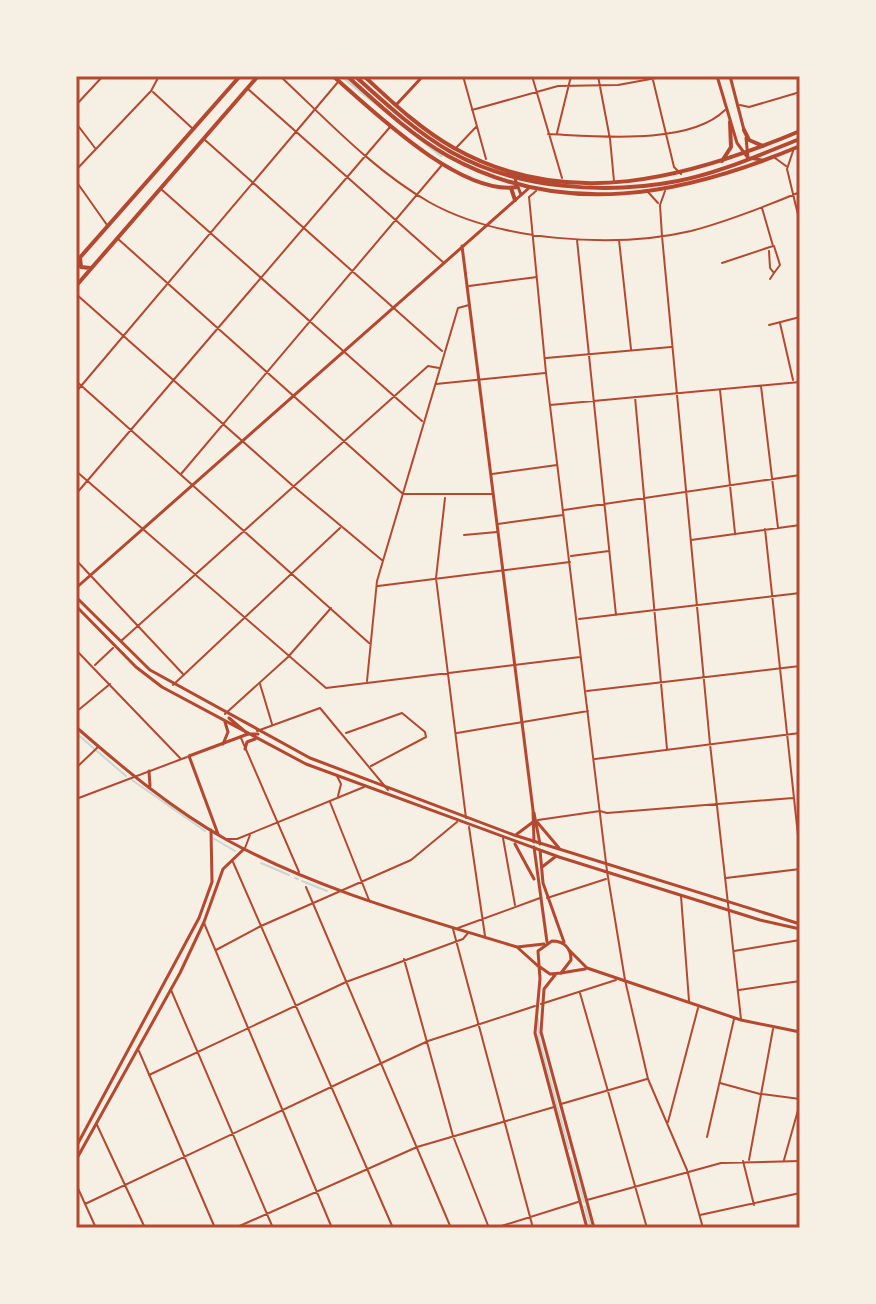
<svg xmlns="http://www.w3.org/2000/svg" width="876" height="1304" font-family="Arial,sans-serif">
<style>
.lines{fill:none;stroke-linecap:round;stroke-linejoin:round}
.stream{stroke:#c9d6d2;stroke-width:2}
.canal{stroke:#c9d6d2;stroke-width:4}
.pedestrian{stroke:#b5482f;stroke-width:2}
.minor{stroke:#b5482f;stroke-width:2}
.tertiary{stroke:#b5482f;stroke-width:3}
.secondary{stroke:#b5482f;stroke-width:3}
.primary{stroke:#b5482f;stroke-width:4}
.neatline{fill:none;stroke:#b5482f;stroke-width:3}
</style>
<rect width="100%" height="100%" fill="#f6efe4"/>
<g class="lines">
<path class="stream" d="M76 733 126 776
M132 780 205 831
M213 838 235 851
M261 863 289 875
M295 878 298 879
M302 881 327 891
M538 1019 539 1038 569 1149
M571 1158 584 1202
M585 1207 591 1228"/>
<path class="canal" d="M342 76 441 155"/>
<path class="pedestrian" d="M720 1083 760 1094"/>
<path class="minor" d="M280 76C326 119 373 170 429 202 498 241 614 249 691 231 729 221 764 207 800 192
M463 76 486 159
M532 76 562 178
M598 76 610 139 614 181
M652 76 674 167 681 174
M799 76 800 80
M248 89 444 263
M153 92 192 128
M76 105 103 76
M740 105 749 107 800 92
M472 110 558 86 618 85 667 76
M76 123 95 148
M557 133 571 76
M548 134C595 136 689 146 725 110
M205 140 442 351
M456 148 476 127
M793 151 787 169 800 223
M775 158 786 166
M76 170 151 91 159 76
M76 181 107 225
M161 189 422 421
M536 191 529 197 546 373 607 871 625 980 648 1079 687 1170 703 1228
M665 191 660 205 662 236 710 744 741 1019
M648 192 658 203
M117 238 403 494H492
M577 240 616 615
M619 240 631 349
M769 251 770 268 774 273 770 279
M722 263 773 246 762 208
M774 273 780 265 774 246
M469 286 537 277
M76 294 292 485 383 561
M780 323 793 380
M769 325 800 317
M546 358 671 347
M76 381 369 643
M436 384 545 373
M761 386 778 528
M720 390 735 533
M76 392 338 82
M635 397 667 749
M550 405 800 382
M76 471 326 688 580 657
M181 474 442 165
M492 474 557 465
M76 494 390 127
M445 498 436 578 466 818
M564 510 800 475
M498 524 563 515
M765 529 800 854
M464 535 497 532
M691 540 800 525
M571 556 609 551
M76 560 183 674
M378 586 570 562
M579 619 800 593
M121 641 428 366 439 368
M76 650 181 759
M95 665 113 648
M367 681 377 581 458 308 469 305
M260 684 272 724
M173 685 340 528
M587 691 800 666
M76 712 110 684
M225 714 288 657 331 608
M257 731 320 708 388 790
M346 733 402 713 425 732 426 737 371 766
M457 733 588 711
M241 738 299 872
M595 759 800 733
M76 768 98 747
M337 776 341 784 338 796
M76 799 187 757
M330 802 369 900
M538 820 600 811 607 813 793 798
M469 827 485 936
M503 838 515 905
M226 839H237L364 787
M245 848 250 835
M233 862 393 1228
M726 878 800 869
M306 887 451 1228
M681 896 689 1001
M547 898 606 879
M204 923 332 1228
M458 928 540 898
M453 929 533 1228
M216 950 261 926 411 860 457 822
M734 951 800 940
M404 959 453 1136 489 1228
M171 990 273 1228
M739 990 800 981
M580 993 647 1228
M541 1004 616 980
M139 1051 215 1228
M149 1075 346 982 463 939 468 933
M762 1094 800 1099
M561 1104 647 1079
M668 1122 698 1008
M97 1125 145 1228
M707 1137 734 1019
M749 1160 773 1029
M784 1160 800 1103
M743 1161 754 1205
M76 1184 96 1228
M587 1200 721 1163 800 1161
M85 1204 428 1041 535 1006
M700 1215 800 1193
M235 1228 417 1147 554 1107
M495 1228 578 1202"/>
<path class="tertiary" d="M396 105 423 76
M514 176 521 195
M462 246 533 810 534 842
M76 588 529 188
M76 727C123 768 172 809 227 840 318 890 419 917 517 947L538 966
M149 771 150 786
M534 813 540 844
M218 834 189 756 248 734
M517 947 544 944
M569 950 587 968 741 1020 800 1032
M561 973 585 969
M76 1147 199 918 212 882 211 830
M76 1160 180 973 204 922 223 869 244 849"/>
<path class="secondary" d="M717 76 737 143 748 158 762 160
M730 76 744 130
M746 138 748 158
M76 597 150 670 310 758 514 835 800 924
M76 606 136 667 162 687 306 764 559 857 760 920 800 929
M229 718 248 734H258
M223 744 228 732 225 722
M245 749 247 742 255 739
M537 822 559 848
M517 834 533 822
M515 844 534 879
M534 847 547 942
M540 850 543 883 564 942
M542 867 555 857
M540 967 550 974 561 973 571 960C571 948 564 941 552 941L538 951 540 979 535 1033 587 1228
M555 975 544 989 541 1032 594 1228"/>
<path class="primary" d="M333 76C373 111 460 196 517 187
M347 76C378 104 411 135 448 156 563 220 684 195 800 146
M355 76C385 103 416 132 451 152 517 189 605 195 678 181 720 173 761 154 800 139
M364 76C392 102 420 129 454 148 568 212 689 178 800 131
M744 130 749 140 763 146
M722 161 731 147 730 122
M511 188 515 200
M80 258 81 267 90 268
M76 262 240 76
M77 277V262
M76 286 258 76"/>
</g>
<rect width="876" height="1304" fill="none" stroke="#f6efe4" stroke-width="156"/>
<rect x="78" y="78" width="720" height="1148" class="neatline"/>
</svg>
